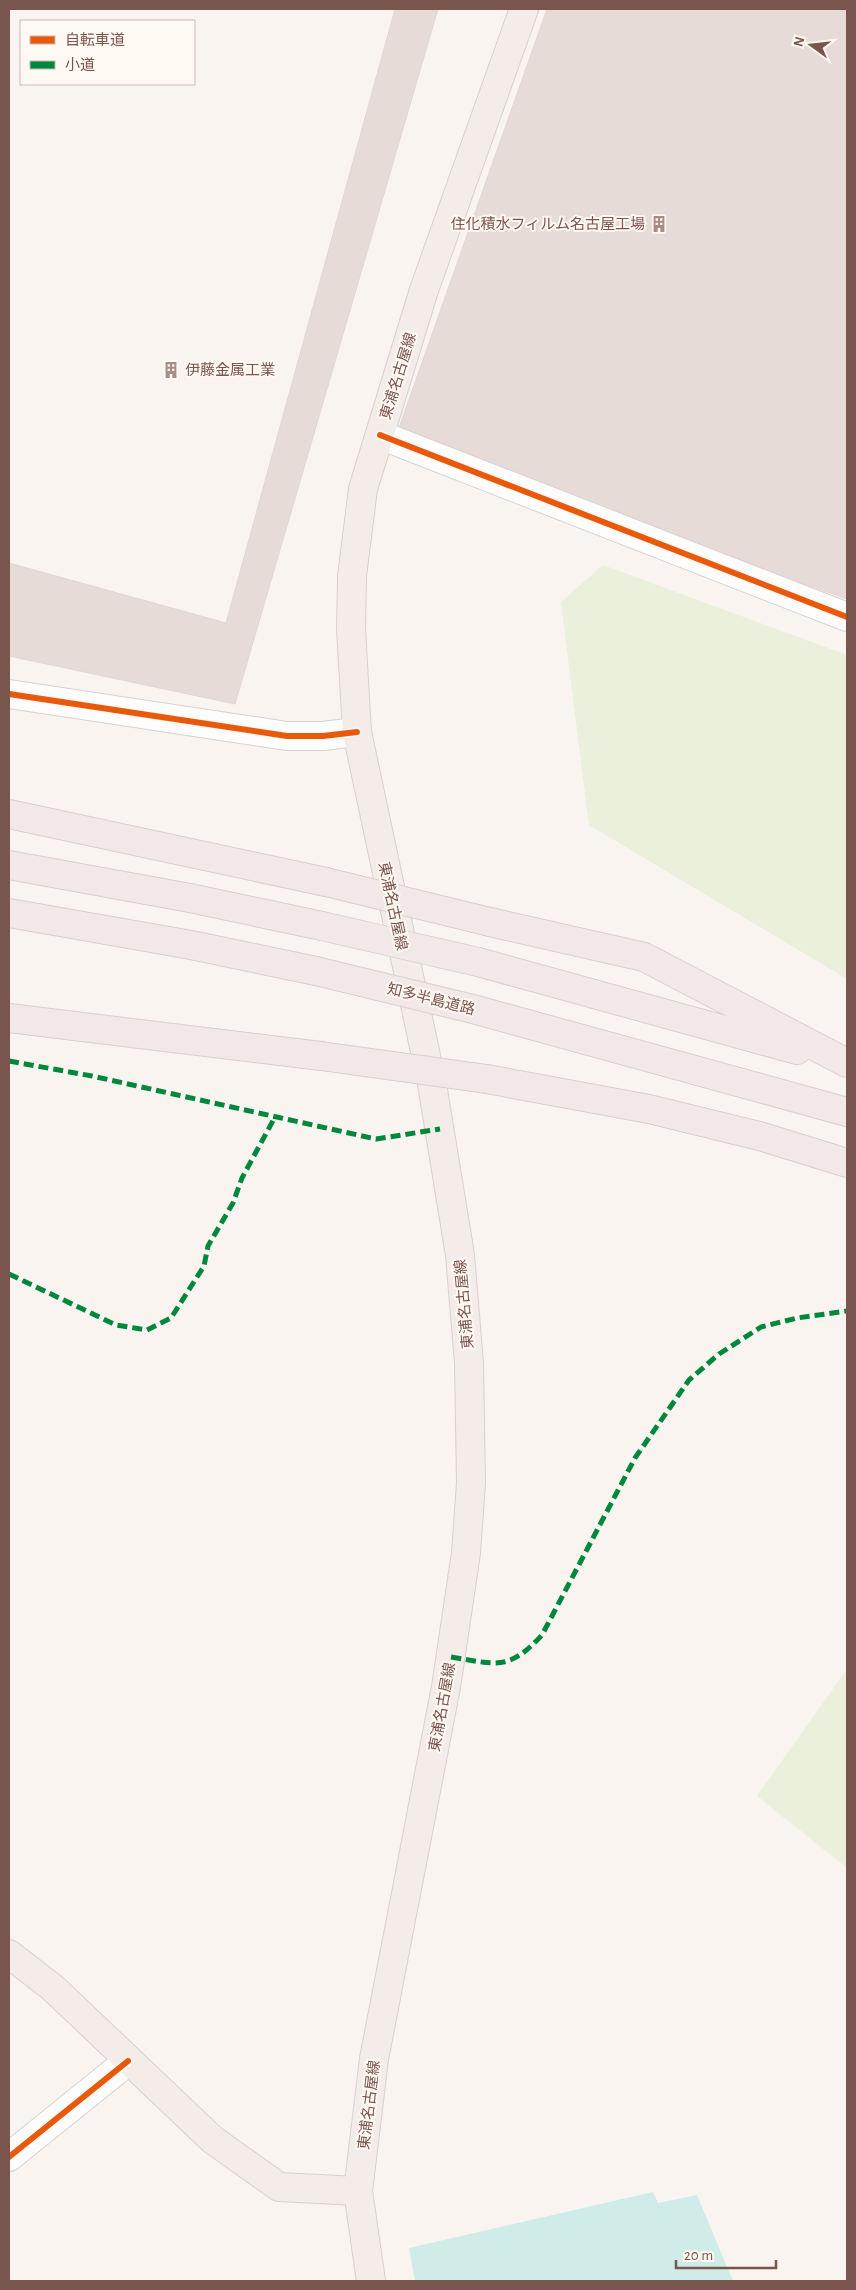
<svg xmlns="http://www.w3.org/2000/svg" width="856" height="2290" font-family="'Alegreya Sans','Noto Sans JP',sans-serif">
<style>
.green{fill:#eaf0db}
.water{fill:#d0ece9}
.building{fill:#e6dbd7;stroke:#e2d6d2;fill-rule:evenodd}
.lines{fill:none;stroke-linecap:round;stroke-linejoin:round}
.minor-casing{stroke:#d9d1ce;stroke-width:30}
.primary-casing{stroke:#dacfcc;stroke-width:30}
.motorway-casing{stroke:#dacfcc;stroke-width:30}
.minor{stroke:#fefdfd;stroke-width:28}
.primary{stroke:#f3ece8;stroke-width:28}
.motorway{stroke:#f1e8e7;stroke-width:28}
.motorway-bridge-casing{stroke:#dacfcc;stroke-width:30;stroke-linecap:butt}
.motorway-bridge{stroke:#f1e8e7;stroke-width:28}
.quiet{stroke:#00873e;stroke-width:5;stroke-dasharray:10 5;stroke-linecap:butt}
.cycleway-casing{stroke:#fff8f3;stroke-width:9}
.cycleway{stroke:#e8590c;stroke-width:6}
.labels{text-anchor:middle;stroke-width:4;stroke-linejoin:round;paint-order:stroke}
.poi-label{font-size:15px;fill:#7a554d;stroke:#fff8f3;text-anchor:end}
.street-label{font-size:15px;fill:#7a554d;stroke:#fff8f3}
</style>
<rect width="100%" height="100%" fill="#f9f4f0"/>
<path class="green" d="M603 565 847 655V979L589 825 561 602Z
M847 1669V1868L757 1796Z"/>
<path class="water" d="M653 2192 658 2203 697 2195 733 2281H415L409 2248Z"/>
<path class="building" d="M9 9H438L235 704 9 656ZM21 21H194V84H21Z
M9 9H395L226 623 9 563ZM21 21H194V84H21Z
M547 9H847V599L395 439Z"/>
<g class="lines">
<g class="minor-casing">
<path id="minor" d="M380 435 847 617
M9 694 287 736H323L357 732
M9 2157 128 2061"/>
</g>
<g class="primary-casing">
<path id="primary" d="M9 1954 53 1988 213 2140 279 2187 358 2191
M371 2281 358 2191 374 2059 446 1687 466 1553 471 1483 469 1363 460 1255 432 1084 357 732 351 629 352 576 363 489 424 290 524 9"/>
</g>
<g class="motorway-casing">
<path id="motorway" d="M9 814 326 882
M9 865 190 898 322 926
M9 913 191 945 316 971
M490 922 644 957 847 1063
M478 962 797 1050
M473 1009 847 1112
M9 1018 321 1056
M487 1079 649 1109 763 1137 847 1163"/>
</g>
<use href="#minor" class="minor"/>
<use href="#primary" class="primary"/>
<use href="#motorway" class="motorway"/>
<g class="motorway-bridge-casing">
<path id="motorway-bridge" d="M326 882 490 922
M322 926 478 962
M316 971 473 1009
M321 1056 487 1079"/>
</g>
<use href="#motorway-bridge" class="motorway-bridge"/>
<path class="quiet" d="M9 1061 92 1076 376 1139 440 1129
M9 1274 116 1325 147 1330 171 1318 204 1266 208 1246 233 1203 242 1178 275 1117
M451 1657C496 1664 508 1672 542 1635L635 1458 689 1380 719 1354 761 1327 797 1318 847 1311"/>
<g class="cycleway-casing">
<path id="cycleway" d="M380 435 847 617
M9 694 287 736H323L357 732
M9 2157 128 2061"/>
</g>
<use href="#cycleway" class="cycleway"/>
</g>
<defs>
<g id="building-bare" transform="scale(1.35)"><path d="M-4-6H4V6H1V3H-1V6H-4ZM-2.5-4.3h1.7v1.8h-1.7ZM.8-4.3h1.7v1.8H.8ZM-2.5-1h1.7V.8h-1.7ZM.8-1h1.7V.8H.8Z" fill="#a68d86" stroke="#fff8f3" stroke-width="2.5" paint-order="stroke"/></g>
</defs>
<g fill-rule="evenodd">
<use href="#building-bare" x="659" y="224"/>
<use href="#building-bare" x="171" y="370"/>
</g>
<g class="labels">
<g class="poi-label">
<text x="645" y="229">住化積水フィルム名古屋工場</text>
<text x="185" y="375" text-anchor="start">伊藤金属工業</text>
</g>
<g class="street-label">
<text transform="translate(398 376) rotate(-73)" y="5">東浦名古屋線</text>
<text transform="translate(393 906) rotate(78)" y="5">東浦名古屋線</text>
<text transform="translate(431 999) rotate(14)" y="5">知多半島道路</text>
<text transform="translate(464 1304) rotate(-95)" y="5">東浦名古屋線</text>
<text transform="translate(442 1707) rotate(-80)" y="5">東浦名古屋線</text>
<text transform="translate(369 2105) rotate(-83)" y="5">東浦名古屋線</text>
</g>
</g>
<rect width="856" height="2290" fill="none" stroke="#7a554d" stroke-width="20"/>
<rect x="20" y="20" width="175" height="65" fill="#fff8f3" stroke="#cab7b1"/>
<rect x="30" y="36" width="25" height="8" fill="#e8590c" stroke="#cab7b1"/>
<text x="65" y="45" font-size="15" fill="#7a554d">自転車道</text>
<rect x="30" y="61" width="25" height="8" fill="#00873e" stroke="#cab7b1"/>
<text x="65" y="70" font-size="15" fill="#7a554d">小道</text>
<g transform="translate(811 45) rotate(285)" stroke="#fff8f3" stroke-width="4" paint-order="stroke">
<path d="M0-4L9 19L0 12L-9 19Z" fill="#7a554d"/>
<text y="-8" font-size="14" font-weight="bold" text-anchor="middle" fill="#7a554d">N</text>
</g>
<path d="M676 2260v8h100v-8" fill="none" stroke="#7a554d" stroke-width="2.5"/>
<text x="684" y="2260" font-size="15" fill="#7a554d" stroke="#fff8f3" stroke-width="4" paint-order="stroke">20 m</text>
</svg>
